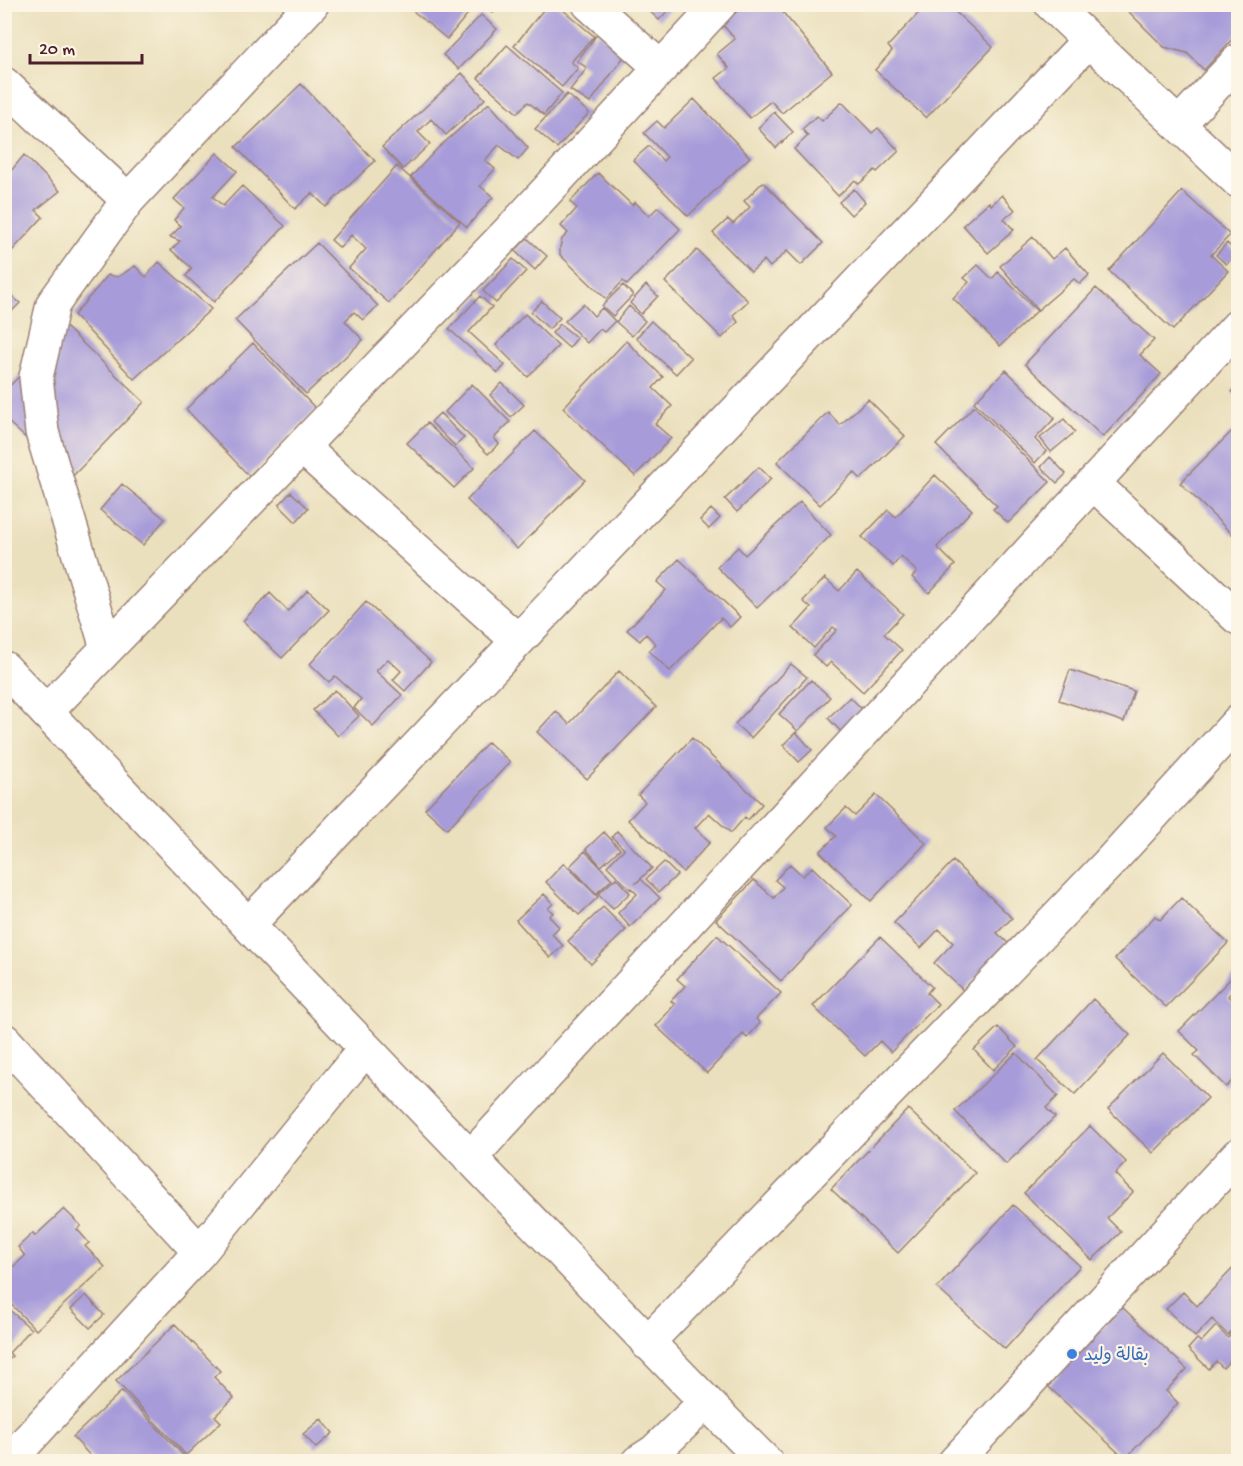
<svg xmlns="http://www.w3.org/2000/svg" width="1243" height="1466" font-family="'Gochi Hand','Playpen Sans Arabic',sans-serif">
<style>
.building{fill:#a79cd9}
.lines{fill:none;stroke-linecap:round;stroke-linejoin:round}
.minor-casing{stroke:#9a8074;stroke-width:36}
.tertiary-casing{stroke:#9a8074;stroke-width:36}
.minor{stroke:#fff;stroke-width:33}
.tertiary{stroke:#fff;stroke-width:33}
.shop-dot{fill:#3f7fe0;stroke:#fcf5e5;stroke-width:2}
.labels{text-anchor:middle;stroke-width:4.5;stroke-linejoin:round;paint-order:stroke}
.shop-label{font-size:18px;fill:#366cbe;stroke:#fcf5e5;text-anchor:start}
</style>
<rect width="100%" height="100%" fill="#fcf5e5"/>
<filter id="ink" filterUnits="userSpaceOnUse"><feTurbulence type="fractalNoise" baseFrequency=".0167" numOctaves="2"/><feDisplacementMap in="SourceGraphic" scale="12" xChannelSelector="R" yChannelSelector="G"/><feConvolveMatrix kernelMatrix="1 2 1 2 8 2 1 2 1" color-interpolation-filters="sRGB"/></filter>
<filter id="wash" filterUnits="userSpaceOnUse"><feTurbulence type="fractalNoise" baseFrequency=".008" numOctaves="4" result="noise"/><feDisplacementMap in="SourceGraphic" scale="24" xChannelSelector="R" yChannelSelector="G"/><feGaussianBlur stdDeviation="1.35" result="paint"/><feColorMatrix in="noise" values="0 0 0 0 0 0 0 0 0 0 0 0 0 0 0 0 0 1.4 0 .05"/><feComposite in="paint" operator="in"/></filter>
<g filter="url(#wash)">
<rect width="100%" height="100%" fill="#ebe0bd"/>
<g id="blocks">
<path class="building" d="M419 4H476L447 39 413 11Z
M482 4H500L493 13Z
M548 4H556L594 36 571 62 578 68 562 87 514 46Z
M642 4H674L659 20Z
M746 4H776L832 72 782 113 771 101 750 118 716 78 729 68 717 54 735 39 722 24Z
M927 4H947L993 47 926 118 875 70 892 51 888 46Z
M1132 4H1238V33L1204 70 1187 53 1164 47 1127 10Z
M481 15 497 29 459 69 443 55Z
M598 33 626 54 590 103 570 90 587 68 577 61Z
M507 45 562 93 544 115 528 102 517 113 478 78Z
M462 73 485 99 446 135 431 119 418 132 430 144 403 169 382 147Z
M301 84 375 161 326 207 312 193 295 209 236 147Z
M567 94 589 113 557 148 535 129Z
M694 99 750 157 688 216 633 160 649 146 663 161 667 157 644 133 657 121 664 128Z
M842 102 872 133 878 128 899 151 877 172 875 170 859 184 855 180 838 196 794 149 808 136 802 129 817 116 822 121Z
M489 103 528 148 518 160 499 145 485 160 495 169 480 186 493 197 467 227 411 177 437 149Z
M774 112 793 132 776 148 758 128Z
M217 153 237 171 213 197 223 206 242 186 285 226 214 302 186 276 192 268 171 250 180 241 170 237 181 226 174 220 184 208 174 199Z
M24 155 60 191 36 210 43 217 10 253 4 248V176L6 177Z
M397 166 460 222 389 303 349 268 366 249 351 235 340 248 331 240Z
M598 173 632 205 635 202 649 216 658 207 680 229 627 285 623 281 606 299 560 255V247L562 239 568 233 561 226 577 208 570 202Z
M763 182 823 243 801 265 787 251 770 267 764 260 751 272 713 233 728 219 733 224 750 207 744 201Z
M854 189 865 202 851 215 839 202Z
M1182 191 1230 235 1211 255 1228 271 1173 330 1109 271Z
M1002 195 1015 210 1004 219 1014 230 988 253 963 225 989 202 991 205Z
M1033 237 1052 259 1065 248 1089 275 1080 284 1074 279 1038 310 1000 266Z
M527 238 547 256 535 270 515 251Z
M317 243 378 306 363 320 354 312 345 321 363 340 306 394 235 320Z
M1227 243 1237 253 1226 264 1216 255Z
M697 250 748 301 733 315 738 322 722 338 665 282Z
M513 259 526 271 496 303 483 291Z
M159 262 211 309 134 379 74 315 108 275 118 277 135 266 146 277Z
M978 265 992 279 998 272 1037 311 1000 346 953 298 969 282 964 278Z
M623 285 633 295 613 316 602 306Z
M646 285 658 296 641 314 630 303Z
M1096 288 1154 340 1140 355 1161 374 1103 437 1025 364Z
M4 289 20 303 4 319Z
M480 296 492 307 469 332 505 365 498 373 449 329Z
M542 301 560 318 549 329 531 312Z
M583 304 594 316 602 308 615 321 604 332 600 329 587 343 565 321Z
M629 306 645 321 632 336 616 322Z
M525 314 558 346 528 377 496 345Z
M651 321 691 358 676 374 636 338Z
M560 324 577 338 569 348 552 333Z
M66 327 144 402 70 479 4 418V392Z
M626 341 663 377 653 388 672 406 655 424 671 438 635 476 563 408Z
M253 343 316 409 249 476 186 409Z
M1006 370 1055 418 1035 439 1046 451 1035 463 974 402Z
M502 383 524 405 511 417 490 395Z
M472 384 510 422 494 438 499 444 488 454 445 412Z
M1238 384V398L1232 391Z
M868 399 905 436 861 479 854 472 820 505 777 462 828 412 840 425Z
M974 406 1050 482 1008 523 993 509 997 506 936 445Z
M440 413 464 438 455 446 431 422Z
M1064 419 1075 432 1051 452 1040 438Z
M427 423 474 468 454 488 407 443Z
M1238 425V530L1233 535 1180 483Z
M535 431 585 480 517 549 467 500Z
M1050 457 1066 474 1057 483 1041 467Z
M759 467 771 479 737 512 725 499Z
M935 475 972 510 937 547 955 565 929 593 912 577 917 572 901 556 893 566 862 537 888 510 896 517Z
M122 484 165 519 143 545 100 510Z
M291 492 308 508 296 522 279 505Z
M800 502 831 535 757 608 717 567 738 547 745 555Z
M711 509 720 518 709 529 700 520Z
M679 559 740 617 730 627 721 618 670 671 649 651 656 644 646 634 640 641 627 630 666 590 657 582Z
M857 572 903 614 884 634 902 650 863 692 831 662 826 667 813 655 837 630 833 627 814 648 793 628 811 608 803 601 825 578 839 591Z
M308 590 329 610 282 658 243 621 270 593 288 611Z
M366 602 431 662 405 691 393 680 401 671 388 659 376 671 402 695 373 726 354 708 361 699 335 676 329 682 310 664Z
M791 664 807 677 751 738 735 724Z
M1070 670 1134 691 1124 722 1059 700Z
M619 671 656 707 587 779 537 732 556 711 569 724Z
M811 680 830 697 798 731 779 714Z
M335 690 359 716 338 736 313 710Z
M850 697 866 713 844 735 828 718Z
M796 732 812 750 799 762 783 745Z
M692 738 762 804 748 820 745 817 731 833 709 813 695 828 710 842 683 872 628 820 645 802 638 795Z
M488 742 510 762 447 829 425 809Z
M876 795 926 843 871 901 820 852 836 836 827 827 846 808 855 816Z
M617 831 652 868 635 884 641 879 660 898 630 927 618 913 637 894 631 888 630 889 607 866 624 849 612 837Z
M604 832 620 849 601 866 586 849Z
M585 851 612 879 596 894 570 866Z
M953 861 1012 918 997 933 1009 944 964 991 934 963 953 943 939 929 921 948 894 923Z
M664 862 677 875 659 892 646 879Z
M564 863 598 897 579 915 546 882Z
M790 864 803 876 812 867 852 905 781 981 716 920 754 880 774 898 783 887 775 880Z
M616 878 630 893 613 909 598 894Z
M544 894 553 904 548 908 553 913 549 916 559 927 552 934 563 946 550 958 516 920Z
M1181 898 1228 943 1166 1007 1115 959 1155 916 1160 920Z
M603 907 626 930 591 964 568 941Z
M717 935 781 993 756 1019 760 1023 747 1038 743 1034 707 1073 656 1026 675 1004 671 1001 685 986 677 979Z
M880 937 932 987 927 993 938 1004 891 1052 880 1041 865 1056 813 1006Z
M1238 971V985L1228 996 1238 1007V1075L1226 1087 1194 1055 1199 1051 1179 1031Z
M1093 999 1130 1035 1075 1094 1037 1060Z
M998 1027 1017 1047 993 1070 974 1050Z
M1016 1053 1058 1096 1046 1108 1055 1117 1006 1164 955 1111Z
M1163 1053 1208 1098 1153 1153 1108 1109Z
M908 1109 975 1173 898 1253 831 1189Z
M1090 1126 1126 1162 1115 1174 1133 1192 1107 1218 1121 1232 1092 1260 1024 1193Z
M1013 1205 1080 1266 1005 1349 937 1288Z
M64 1209 81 1226 77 1229 89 1243 85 1246 105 1267 36 1330 4 1297V1275L25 1256 18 1247 33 1233 35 1236Z
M1238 1263V1324L1228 1335 1212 1319 1195 1337 1166 1309 1183 1292 1197 1306Z
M86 1295 104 1315 90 1328 71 1309Z
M4 1305 31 1329 9 1353 12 1356 4 1365Z
M1122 1307 1187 1369 1166 1391 1178 1403 1125 1459 1048 1386Z
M175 1324 220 1371 214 1377 234 1398 215 1416 221 1422 186 1455 116 1381Z
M1216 1326 1228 1338 1238 1327V1352L1223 1368 1216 1361 1209 1369 1188 1349 1197 1339 1201 1342Z
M122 1391 188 1460 186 1462H96L73 1437Z
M321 1419 333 1433 316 1448 303 1434Z"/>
</g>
</g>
<g filter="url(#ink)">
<use href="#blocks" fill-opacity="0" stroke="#9a8074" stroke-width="1.5"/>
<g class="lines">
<g class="minor-casing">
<path id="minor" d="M589 4 661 68
M1051 4 1238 181
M4 84 128 200
M1179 124 1238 61
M302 447 517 640
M1093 483 1238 618
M107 648 42 432 36 377 53 304 128 200 312 4
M46 712 519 221 720 4
M249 924 1089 40
M4 1040 200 1252
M470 1158 1238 326
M647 1343 1108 864 1238 722
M8 1462 200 1252 365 1049
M638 1462 655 1451 706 1402
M955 1462 1238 1155"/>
</g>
<g class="tertiary-casing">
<path id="tertiary" d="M4 668C186 859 366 1051 550 1240 621 1314 692 1389 766 1462"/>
</g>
<use href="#minor" class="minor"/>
<use href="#tertiary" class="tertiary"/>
</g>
</g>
<circle class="shop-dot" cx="1072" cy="1354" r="6"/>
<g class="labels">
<g class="shop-label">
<text x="1084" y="1360">بقالة وليد</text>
</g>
</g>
<rect width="1243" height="1466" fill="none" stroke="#fcf5e5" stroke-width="24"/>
<path d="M30 54v9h112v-9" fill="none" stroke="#4a1f2b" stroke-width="3"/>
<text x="39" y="54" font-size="18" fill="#4a1f2b" stroke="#fcf5e5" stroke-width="4.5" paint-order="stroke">20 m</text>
</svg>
